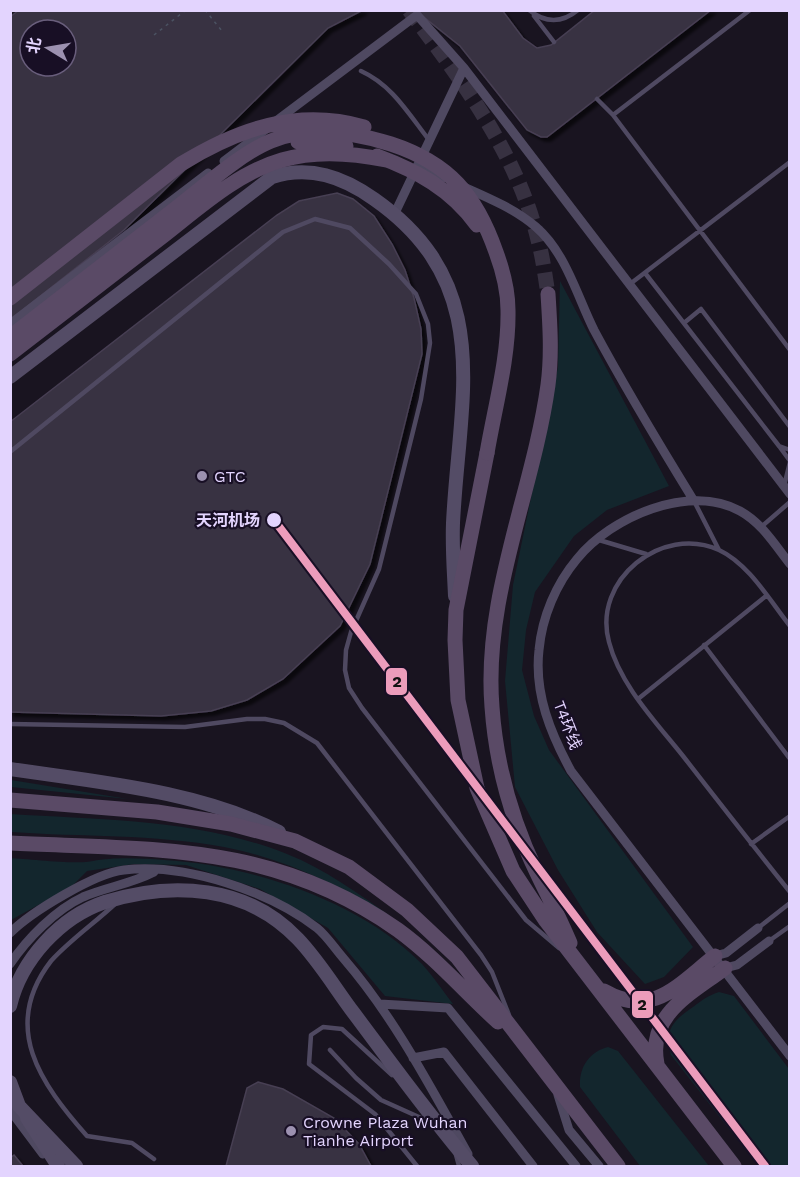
<svg xmlns="http://www.w3.org/2000/svg" width="800" height="1177" font-family="'Work Sans','Noto Sans SC',sans-serif">
<style>
.green{fill:#13262d}
.building{fill:#393242;stroke:#473f53;stroke-width:1.5;fill-rule:evenodd;filter:url(#shadow)}
.lines{fill:none;stroke-linecap:round;stroke-linejoin:round}
.primary-tunnel{stroke:#373141;stroke-width:15;stroke-dasharray:15 8;stroke-linecap:butt}
.path{stroke:#4b5262;stroke-width:1.5;stroke-dasharray:3 4.5;stroke-linecap:butt}
.service{stroke:#4f4961;stroke-width:4.5}
.minor{stroke:#4f4961;stroke-width:9}
.secondary{stroke:#544c66;stroke-width:14}
.primary{stroke:#5a4a66;stroke-width:15}
.secondary-bridge{stroke:#544c66;stroke-width:14}
.primary-bridge{stroke:#5a4a66;stroke-width:15}
.metro-1-casing{stroke:#180f25;stroke-width:12}
.metro-1{stroke:#ec9cbb;stroke-width:8}
.poi-dot{fill:#9c91b0;stroke:#180f25;stroke-width:2}
.stop-dot{fill:#e3d4fe;stroke:#180f25;stroke-width:2}
.labels{text-anchor:middle;stroke-width:4.5;stroke-linejoin:round;paint-order:stroke}
.poi-label{font-size:16px;fill:#e3d4fe;stroke:#180f25;text-anchor:start}
.stop-label{font-size:16px;font-weight:bold;fill:#e3d4fe;stroke:#180f25;text-anchor:end}
.street-label{font-size:16px;fill:#e3d4fe;stroke:#180f25}
.line-badge{stroke:#180f25;stroke-width:2}
.pale-badge-label{font-size:16px;text-anchor:middle;font-weight:bold;fill:#111}
</style>
<defs>
<filter id="shadow"><feDropShadow dx="4" dy="4" stdDeviation="1.5" flood-color="#0009"/></filter>
</defs>
<rect width="100%" height="100%" fill="#191420"/>
<path class="green" d="M560 281 669 486 607 510 574 536 535 592 526 630 522 670 534 716 549 750 693 947 664 977 645 984 597 932 558 870 515 787 505 681 513 585 558 367Z
M11 780 128 799 11 787Z
M10 814C104 820 199 819 287 854 325 869 359 894 393 918 340 886 286 859 224 847 153 834 82 837 11 832Z
M10 858C29 859 78 865 93 861 112 857 142 858 164 860 250 865 360 901 422 964 433 976 443 991 453 1004L385 996 328 928 260 889 186 865 134 864 87 871 71 887 11 920Z
M719 992 734 996 789 1069V1166H758L671 1055C663 1030 674 1020 693 1007 702 1000 709 995 719 992Z
M608 1047 618 1051 709 1166H640L580 1087C579 1067 589 1052 608 1047Z"/>
<path class="building" d="M19 10H363L328 28 124 230 10 320V17ZM30 30H66V66H30Z
M408 10H502L523 38 537 48 551 45 595 10H711L547 137H541L527 130 460 46 421 15Z
M337 193 353 199 374 216 392 244 405 270 414 298 421 329 422 354 370 564 340 626 283 679 247 700 211 711 161 716 10 712V422L277 215 299 201Z
M258 1082 283 1089 334 1118 359 1144 371 1166H226L247 1088Z
M14 1155 23 1166H10V1158Z"/>
<g class="lines">
<path class="primary-tunnel" d="M409 10C461 79 518 155 538 240 543 258 545 276 548 294"/>
<path class="path" d="M205 10 222 31
M154 35 186 10"/>
<path class="service" d="M529 10C545 23 561 24 578 10
M750 10 613 115 790 350
M534 16 554 42
M361 71C392 85 408 113 429 140
M597 99 613 115
M645 273 779 446 790 450
M630 284 790 162
M684 323 701 309 790 427
M779 446 790 461
M10 452 283 232 315 219 350 228 389 264 416 294 428 324 430 343 421 399 379 569 351 632 346 650 345 670 349 688 362 708 526 920 559 948
M784 486 790 462
M694 501 719 550
M761 527 790 502
M599 540 646 554
M790 626C770 601 749 564 719 550 662 524 592 580 609 642 620 685 656 722 683 756 718 801 754 847 790 892
M704 645 790 759
M638 699 766 596
M10 724 185 727 247 719H265L284 723 317 743 481 955 492 972 509 1015
M751 844 790 816
M116 903C96 922 70 940 51 961 0 1027 41 1084 87 1136L132 1143 154 1159
M758 928 790 903
M769 941 790 926
M330 1050 356 1078 381 1100 430 1122
M392 1075 342 1029 323 1027 311 1035 309 1064 375 1114 417 1166
M456 1155 459 1166"/>
<path class="minor" d="M276 121 417 15 464 68 790 494
M224 161 265 130
M417 166 443 178
M464 187C489 198 515 209 536 227 566 253 577 296 594 330 625 388 659 444 694 501
M394 215 464 68
M10 324 208 173
M790 564C775 545 762 523 740 511 689 483 611 517 577 559 556 584 542 617 539 650 534 694 551 734 571 771L790 1056
M10 933C31 912 95 873 124 870 185 863 269 891 317 928 327 936 335 949 344 959 394 1017 430 1086 468 1154
M715 956 726 953 758 928
M10 964C27 939 55 910 83 897 106 887 131 884 154 872
M725 968 737 965 769 941
M380 1004 448 1008 576 1166
M413 1058 444 1052 533 1166
M558 1095 569 1130 599 1166
M10 1110 43 1154"/>
<path class="secondary" d="M10 377 272 177C310 165 343 177 374 199 497 285 459 397 453 523 452 548 454 572 455 596
M10 769C98 782 200 791 279 832
M10 1006C21 960 60 917 105 902 172 881 247 885 298 939 319 961 335 988 353 1012 392 1064 430 1117 472 1166
M27 1118 58 1166"/>
<path class="primary" d="M548 294C550 325 552 355 548 385 533 492 483 597 492 707 496 764 512 821 537 873 548 896 560 919 570 943
M487 453 456 610 455 640 458 700 477 788 513 871 546 921 734 1166
M10 800 157 812 231 824 295 841 349 867 407 910 457 957 618 1166
M10 843C155 850 273 842 398 930 435 957 465 992 498 1022
M604 991C652 1019 678 985 715 956
M657 1064C647 1014 691 994 725 968"/>
<path class="secondary-bridge" d="M10 1082 19 1106 76 1166"/>
<path class="primary-bridge" d="M298 142 346 146
M377 156C417 171 451 189 477 225
M10 298 181 164C238 129 297 108 364 127
M10 337C65 294 120 252 175 209 201 189 241 153 271 141 309 125 353 132 391 144 449 163 476 195 496 252 503 271 508 289 508 310 509 357 495 406 487 453
M10 354C61 315 112 275 163 236 199 208 237 173 282 160 316 150 352 153 386 160"/>
<g class="metro-1-casing">
<path id="metro-1" d="M274 520 765 1166"/>
</g>
<use href="#metro-1" class="metro-1"/>
</g>
<g class="poi-dot">
<circle cx="202" cy="476" r="6"/>
<circle cx="291" cy="1131" r="6"/>
</g>
<circle class="stop-dot" cx="274" cy="520" r="8"/>
<g class="labels">
<g class="poi-label">
<text x="214" y="482">GTC</text>
<text x="303" y="1128">Crowne Plaza Wuhan<tspan x="303" dy="18">Tianhe Airport</tspan></text>
</g>
<g class="stop-label">
<text x="260" y="526">天河机场</text>
</g>
<g class="street-label">
<text transform="translate(568 725) rotate(69)" y="6">T4环线</text>
</g>
</g>
<g class="line-badge">
<rect x="385" y="667" width="23" height="29" rx="6" fill="#ec9cbb"/>
<rect x="631" y="990" width="23" height="29" rx="6" fill="#ec9cbb"/>
</g>
<g class="pale-badge-label">
<text x="397" y="687">2</text>
<text x="642" y="1010">2</text>
</g>
<rect width="800" height="1177" fill="none" stroke="#e3d4fe" stroke-width="24"/>
<g transform="translate(48 48) rotate(281)"><circle r="28" fill="#180f25" stroke="#695e7c" stroke-width="1.5"/>
<path d="M0-4.5L10 22L0 15L-10 22Z" fill="#9c91b0"/>
<text y="-9" font-size="16" font-weight="bold" text-anchor="middle" fill="#e3d4fe">北</text>
</g>
</svg>
